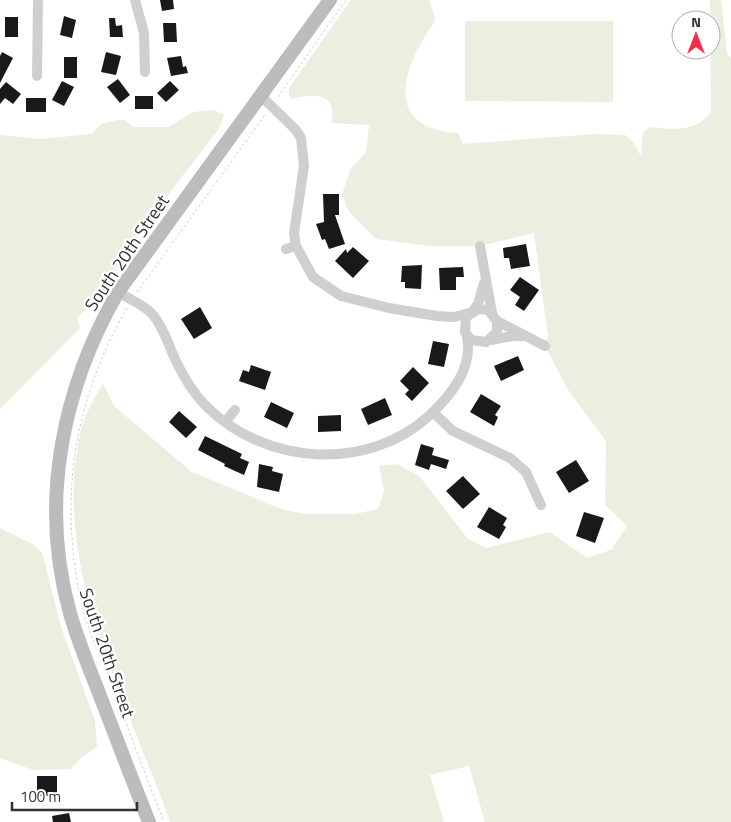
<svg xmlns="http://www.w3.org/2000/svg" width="731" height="822" font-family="'Titillium Web',sans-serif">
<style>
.green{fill:#eaefe0}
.building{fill:#191919}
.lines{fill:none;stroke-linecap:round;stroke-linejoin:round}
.path{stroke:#cfcfcf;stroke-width:1;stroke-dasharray:2.5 2.5;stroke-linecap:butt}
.minor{stroke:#cfcfcf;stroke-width:10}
.secondary{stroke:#bcbcbc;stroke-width:14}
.labels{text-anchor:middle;stroke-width:5;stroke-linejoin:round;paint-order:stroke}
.street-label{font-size:18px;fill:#323232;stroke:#fff}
</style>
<rect width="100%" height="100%" fill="#fff"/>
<path class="green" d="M351 0H429L436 20C404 64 379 128 458 133L463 144 595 134 625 135 633 142 641 156 643 132 649 127C672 129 696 133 711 112L710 0H721L727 54 731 58V822H485L469 766 430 775 444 822H170C126 696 50 569 81 430 85 413 95 398 103 383L114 406 192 472 281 509 305 514H355L378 509 384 491 379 466 398 464 420 477 468 539 486 548 550 532 587 558 611 550 627 526 605 505 606 441 568 390 545 346 548 336 534 233 480 246H429L376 239 349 212 342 194 351 169 366 152 369 125 331 123C338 93 315 93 292 99L289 95V88Z
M465 21H613V102L465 101Z
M212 110 224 114 220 127 142 229 96 299 77 318 80 328 0 409V135L41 139 91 134 101 124 117 120H124L133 127H168L193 112Z
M0 528 32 544 42 552 61 627 95 721 97 747 83 756 71 769 33 770 0 758Z"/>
<path class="building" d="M160 0H173L174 9 162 11Z
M64 16 76 20 72 38 60 35Z
M5 17H18V37H5Z
M109 18H115L116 26 122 25 123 37H110Z
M163 23H176L177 42H164Z
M2 52 13 58 0 83V56Z
M106 52 121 56 116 75 101 72Z
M181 56 183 67 186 66 188 73 171 76 167 58Z
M64 57H77V78H64Z
M118 79 130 95 120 103 107 87Z
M62 81 74 87 64 106 52 100Z
M170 81 179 90 166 102 157 93Z
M6 82 21 94 13 104 5 98 0 104V89Z
M135 96H153V109H135Z
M26 98H46V112H26Z
M323 194H339V215H335L345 244 329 249 325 239 322 240 316 224 324 222Z
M526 244 530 266 511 269 509 258H504L503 248Z
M353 247 369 261 353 278 335 261 346 249 347 253Z
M422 265 421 289 405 288V282H401L402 266Z
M463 267 464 277H456V290H440L439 268Z
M520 277 539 290 524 311 515 305 520 297 510 290Z
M200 307 212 328 194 339 181 319Z
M433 341 449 344 444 367 428 364Z
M518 356 524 370 501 381 494 366Z
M251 365 271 372 265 390 239 381 243 370 249 372Z
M413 367 429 383 412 401 405 394 409 390 400 381Z
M481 394 501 406 495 415 498 417 494 426 470 412Z
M385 398 392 415 368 425 361 409Z
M271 402 294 413 287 428 264 417Z
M179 411 197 427 186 438 169 422Z
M341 415V431L318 432V416Z
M205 436 242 454 240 458 249 462 244 475 224 466 225 464 198 450Z
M421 444 434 448 432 455 449 460 446 469 431 464 429 470 415 465Z
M576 460 589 481 569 493 556 472Z
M259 464 273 467 272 471 283 474 279 492 257 487Z
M463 476 480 494 463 509 446 491Z
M489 507 507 518 503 525 506 527 499 539 477 527Z
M584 512 604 518 595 543 576 536Z
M37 776H57V796H37Z
M69 813 71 822H53L52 816Z"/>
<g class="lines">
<path class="path" d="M278 97 346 0
M137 292 265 115
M127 308C72 403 58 503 83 610 89 633 100 655 109 677 127 726 145 774 164 822"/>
<path class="minor" d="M135 0 144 33 145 72
M37 76 38 0
M261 96 296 130 301 138 304 166 294 233 296 246 313 277 341 296 389 308 437 316 454 317 469 313
M480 246 492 313
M286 249 296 246
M118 292C129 299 145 305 153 315 164 328 168 344 175 359 183 376 193 393 206 406 265 465 367 473 430 415 452 394 473 368 467 337
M473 311 478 304 484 283
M497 321V332L486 342 471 340 465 332 466 317 478 309 488 310 497 321 545 346
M491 340 512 336H524
M433 412 453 431 510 458 526 472 541 505
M226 421 235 410"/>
<path class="secondary" d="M149 822C131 777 114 732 97 688 87 663 77 638 70 613 39 503 62 389 118 292L330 0"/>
</g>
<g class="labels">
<g class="street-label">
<text transform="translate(127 253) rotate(-56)" y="6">South 20th Street</text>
<text transform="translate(107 653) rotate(71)" y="6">South 20th Street</text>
</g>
</g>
<g transform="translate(696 35)"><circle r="24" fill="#ffffff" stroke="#adadad"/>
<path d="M0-4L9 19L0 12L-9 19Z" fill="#f12d4d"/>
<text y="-8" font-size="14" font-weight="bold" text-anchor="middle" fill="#323232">N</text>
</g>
<path d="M12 802v8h125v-8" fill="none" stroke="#323232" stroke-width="2.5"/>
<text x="20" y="802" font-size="15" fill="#323232" stroke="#ffffff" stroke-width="4" paint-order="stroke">100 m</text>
</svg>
